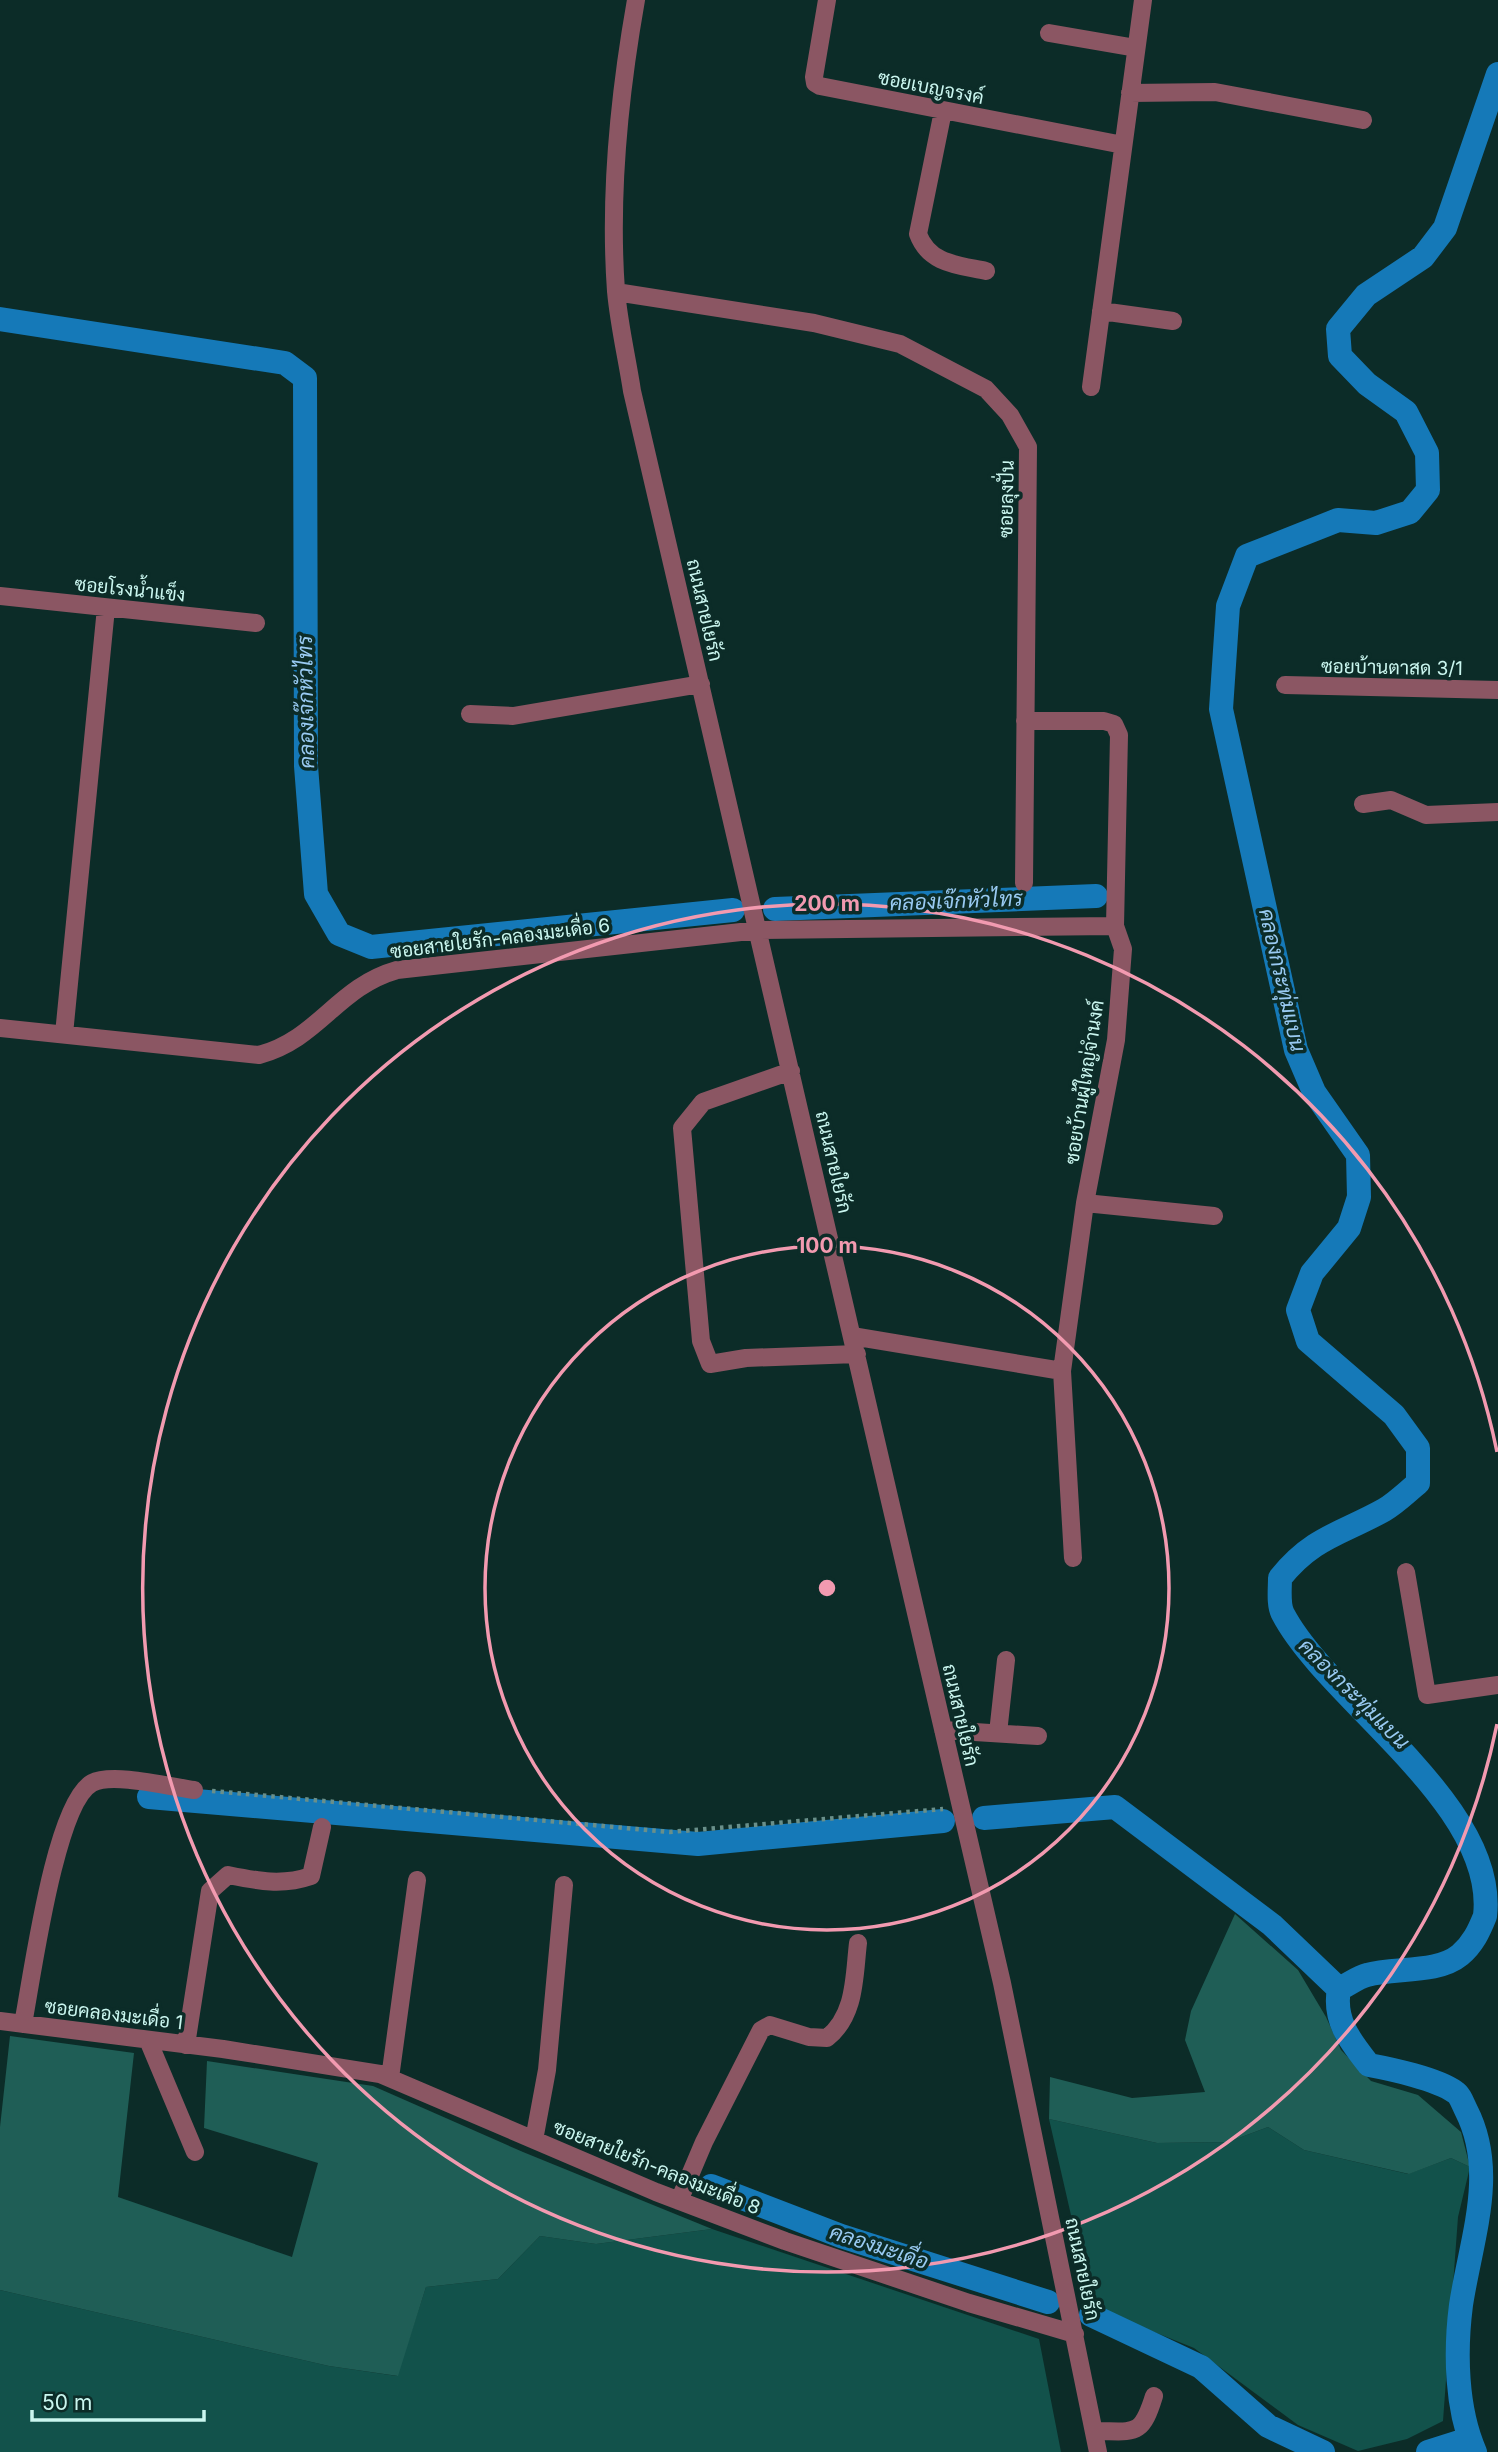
<svg xmlns="http://www.w3.org/2000/svg" width="1498" height="2452" font-family="Inter,Sarabun,sans-serif">
<style>
.green{fill:#12524b}
.forest{fill:#1f5e56}
.lines{fill:none;stroke-linecap:round;stroke-linejoin:round}
.canal{stroke:#1579b8;stroke-width:24}
.path{stroke:#698f8a;stroke-width:4.5;stroke-dasharray:3.5 5;stroke-linecap:butt}
.minor{stroke:#8b5663;stroke-width:18}
.ring{fill:none;stroke:#f29ab0;stroke-width:3.5}
.labels{text-anchor:middle;stroke-width:7;stroke-linejoin:round;paint-order:stroke}
.street-label{font-size:19px;fill:#caf6ef;stroke:#0c2c28}
.water-label{font-size:21px;font-style:italic;fill:#99caf2;stroke:#0c2c28}
.centre{fill:#f29ab0;stroke:#0c2c28;stroke-width:3.5}
.ring-label{font-size:21px;text-anchor:middle;font-weight:bold;fill:#f29ab0;stroke:#0c2c28;stroke-width:7;stroke-linejoin:round;paint-order:stroke}
</style>
<rect width="100%" height="100%" fill="#0c2c28"/>
<path class="green" d="M1049 2119 1157 2143 1228 2142 1268 2127 1304 2150 1408 2174 1451 2158 1470 2167 1458 2217 1443 2421 1407 2439 1358 2451 1298 2425 1194 2348 1092 2307Z
M712 2229 1039 2339 1061 2452H0V2290L329 2366 397 2376 426 2287 498 2279 540 2236 596 2244Z"/>
<path class="forest" d="M1235 1914 1298 1970 1326 2017 1341 2050 1371 2081 1418 2095 1461 2132 1470 2167 1451 2158 1409 2174 1304 2150 1268 2127 1228 2142 1157 2143 1049 2119 1050 2077 1132 2098 1205 2092 1185 2040 1191 2011Z
M10 2036 134 2053 118 2197 292 2257 318 2163 204 2128 207 2061 373 2086 523 2152 712 2229 596 2244 540 2236 498 2279 426 2287 398 2376 329 2366 0 2290V2127Z"/>
<g class="lines">
<path class="canal" d="M0 319 285 363 305 378 306 766 316 894 339 934 371 947 733 910
M775 909 1096 896
M149 1797 698 1844 943 1821
M984 1818 1115 1807 1272 1925 1339 1989
M711 2186 841 2236 1048 2302
M1091 2315 1201 2367 1268 2426 1323 2452
M1428 2452 1469 2439
M1475 2452C1456 2409 1455 2352 1461 2305 1471 2239 1498 2172 1466 2110 1463 2104 1460 2095 1455 2092 1437 2079 1391 2069 1369 2065 1351 2042 1333 2021 1339 1989 1348 1985 1358 1977 1367 1975 1394 1967 1437 1974 1460 1955 1473 1944 1479 1931 1485 1916 1498 1805 1328 1700 1283 1614 1278 1605 1280 1589 1280 1578 1313 1537 1341 1534 1384 1510 1396 1503 1407 1492 1418 1483V1448L1394 1415 1308 1341 1298 1310 1312 1273 1349 1228 1359 1197 1358 1155 1314 1092 1296 1050 1221 709 1228 606 1247 556 1338 520 1376 523 1410 512 1428 490 1427 453 1406 412 1367 384 1340 356 1338 329 1366 295 1423 257 1445 228 1498 74"/>
<path class="path" d="M212 1791 670 1832 943 1809"/>
<path class="minor" d="M636 0C619 96 609 194 616 291 619 325 627 358 632 391L1002 1983 1098 2452
M827 0 814 77 815 83 820 86 1123 145
M1049 33 1136 48
M1130 93 1215 92 1363 120
M943 111 918 234C929 264 958 265 986 271
M616 292 814 323 900 344 986 389 1010 415 1028 447 1024 883
M1101 311 1173 321
M1091 387 1143 0
M0 596 256 623
M1285 685 1498 690
M470 714 513 716 701 684
M1025 721H1104L1114 724 1119 735 1115 926
M1363 804 1391 800 1426 815 1498 812
M0 1028 259 1055C319 1039 337 987 397 970L759 930 1115 926 1123 949 1116 1040 1085 1203 1062 1371 1073 1558
M64 1034 106 608
M791 1071 703 1102 682 1128 701 1341 710 1364 746 1358 857 1354
M1085 1203 1214 1216
M852 1336 1062 1371
M1406 1572 1427 1695 1498 1685
M943 1730 1038 1736
M998 1733 1006 1660
M0 2021 223 2049 380 2074 656 2192 785 2241 969 2303 1075 2334
M23 2024C32 1978 55 1803 92 1783 112 1772 171 1787 194 1790
M148 2040 195 2152
M186 2045 210 1891 228 1875C258 1881 282 1886 311 1876L322 1827
M390 2078 417 1880
M534 2140 547 2070 564 1885
M679 2201 704 2142 761 2030 770 2025 809 2037 827 2038C856 2015 854 1976 858 1943
M1094 2431C1135 2431 1141 2438 1154 2396"/>
</g>
<g class="ring">
<circle cx="827" cy="1588" r="342"/>
<path d="M1497 1724A684 684 0 1 1 1497 1452"/>
</g>
<g class="labels">
<g class="street-label">
<text transform="translate(931 87) rotate(11)" y="7">ซอยเบญจรงค์</text>
<text transform="translate(1006 499) rotate(-89)" y="7">ซอยลุงปั่น</text>
<text transform="translate(130 589) rotate(6)" y="7">ซอยโรงน้ำแข็ง</text>
<text transform="translate(705 610) rotate(77)" y="7">ถนนสายใยรัก</text>
<text transform="translate(1392 667) rotate(1)" y="7">ซอยบ้านตาสด 3/1</text>
<text transform="translate(500 938) rotate(-7)" y="7">ซอยสายใยรัก-คลองมะเดื่อ 6</text>
<text transform="translate(1084 1082) rotate(-81)" y="7">ซอยบ้านผู้ใหญ่จำนงค์</text>
<text transform="translate(834 1162) rotate(77)" y="7">ถนนสายใยรัก</text>
<text transform="translate(961 1715) rotate(77)" y="7">ถนนสายใยรัก</text>
<text transform="translate(114 2014) rotate(7)" y="7">ซอยคลองมะเดื่อ 1</text>
<text transform="translate(657 2167) rotate(22)" y="7">ซอยสายใยรัก-คลองมะเดื่อ 8</text>
<text transform="translate(1083 2269) rotate(78)" y="7">ถนนสายใยรัก</text>
</g>
<g class="water-label">
<text transform="translate(306 702) rotate(-91)" y="7">คลองเจ๊กหัวไทร</text>
<text transform="translate(956 901) rotate(-2)" y="7">คลองเจ๊กหัวไทร</text>
<text transform="translate(1282 980) rotate(77)" y="7">คลองกระทุ่มแบน</text>
<text transform="translate(1354 1694) rotate(45)" y="7">คลองกระทุ่มแบน</text>
<text transform="translate(879 2247) rotate(18)" y="7">คลองมะเดื่อ</text>
</g>
</g>
<circle cx="827" cy="1588" r="10" class="centre"/>
<g class="ring-label">
<text x="827" y="911">200 m</text>
<text x="827" y="1253">100 m</text>
</g>
<path d="M32 2410v10h172v-10" fill="none" stroke="#caf6ef" stroke-width="3.5"/>
<text x="42" y="2410" font-size="21" fill="#caf6ef" stroke="#0c2c28" stroke-width="5" paint-order="stroke">50 m</text>
</svg>
